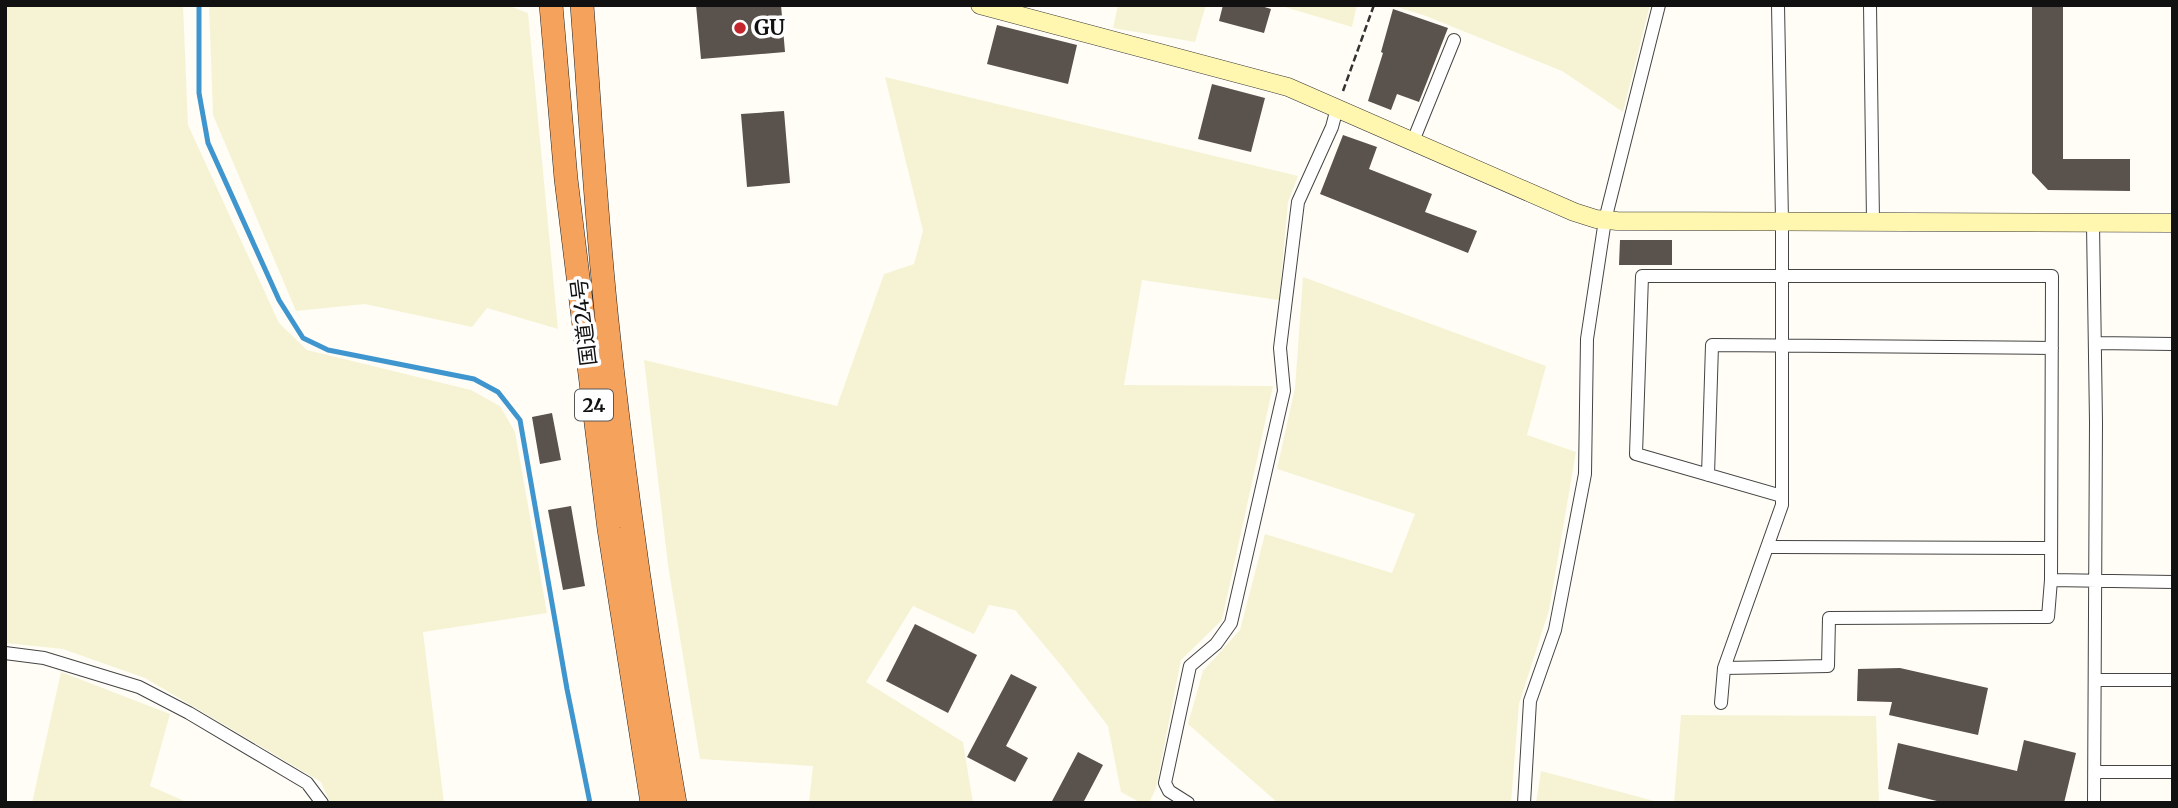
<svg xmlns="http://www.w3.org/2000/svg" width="2178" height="808" font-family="Merriweather,'Noto Sans JP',serif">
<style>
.farmland{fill:#f6f3d4}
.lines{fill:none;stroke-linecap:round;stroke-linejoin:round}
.stream{stroke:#3f96cf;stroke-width:5}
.building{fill:#5a524d}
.street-casing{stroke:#444;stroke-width:14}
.secondary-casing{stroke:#333;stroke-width:19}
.highway-casing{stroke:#222;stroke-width:24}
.path{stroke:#333;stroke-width:2.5;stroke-dasharray:7 3.5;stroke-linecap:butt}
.street{stroke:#fff;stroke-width:12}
.secondary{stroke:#fff6b0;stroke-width:18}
.highway{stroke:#f5a25d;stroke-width:23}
.poi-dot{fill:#c4262e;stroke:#fff;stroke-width:2.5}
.labels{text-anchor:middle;stroke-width:7;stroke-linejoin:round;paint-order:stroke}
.shield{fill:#fff;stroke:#585858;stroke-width:2}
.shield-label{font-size:19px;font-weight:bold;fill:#111}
.poi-label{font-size:21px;font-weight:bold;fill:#111;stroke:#fff;text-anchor:start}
.street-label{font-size:21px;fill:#111;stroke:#fff}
</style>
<rect width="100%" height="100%" fill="#fffdf5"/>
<path class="farmland" d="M5 5H183L188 125 279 323 307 350 471 390 500 406 515 432 547 613 423 632 444 803H330L321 782 145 678 63 649 5 643Z
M209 5H507L528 13 558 329 487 308 472 327 365 304 296 311 213 115Z
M1118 5H1206L1195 42 1113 28Z
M1278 5H1357L1352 27Z
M1391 5H1650L1623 112 1562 71 1426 16Z
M885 77 1298 176 1288 202 1279 300 1142 280 1124 385 1273 386 1222 620 1181 660 1156 788 1149 803H1141L1121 792 1108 726 1064 669 1015 610 989 605 974 634 913 606 866 682 963 742 973 803H809L813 766 700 759 668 565 644 360 837 406 884 274 914 264 923 231Z
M1303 277 1546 366 1527 435 1576 452 1549 610 1519 704 1511 803H1278L1188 724 1203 671 1240 630 1265 534 1392 573 1415 514 1277 469 1295 388Z
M61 672 170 714 150 786 189 803H32Z
M1681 715 1876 716 1879 803H1674Z
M1541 771 1662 803H1536Z"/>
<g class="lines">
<path class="stream" d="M199 5V93L208 143 279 300 303 338 328 350 474 379 498 392 520 420 567 689 590 803"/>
</g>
<path class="building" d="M696 5H781L785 52 701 59Z
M1223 5H1258L1271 9 1264 33 1219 21Z
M2032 5H2063V159H2130V191L2048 190 2032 173Z
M1393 9 1448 28 1419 102 1397 94 1391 110 1368 101 1383 53 1381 52Z
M997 25 1077 45 1068 84 987 64Z
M1212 84 1265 98 1251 152 1198 139Z
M784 111 790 183 747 187 741 114Z
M1343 135 1377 147 1369 169 1432 194 1425 212 1477 231 1468 253 1320 194Z
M1620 240H1672V265H1619Z
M552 413 561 460 540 464 532 417Z
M571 506 585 586 563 590 548 510Z
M915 624 977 655 948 713 886 681Z
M1900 668 1988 688 1978 735 1889 715 1892 702 1857 701 1858 669Z
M1011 674 1037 687 1006 746 1028 758 1015 782 967 757Z
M2024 740 2076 753 2064 803H1945L1888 789 1898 743 2017 771Z
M1078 752 1103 765 1083 803H1051Z"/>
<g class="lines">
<g class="street-casing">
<path id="street" d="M1870 5 1873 221
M1413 141 1454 40
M2093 224 2096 422 2094 803
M2095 343 2173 344
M1708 475 1712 345 2052 348
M1782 496 1636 454 1642 276H2052L2051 580
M1767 547 2051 548
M5 653 44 658 139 687 189 713 307 783 322 803
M1724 668 1828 666 1829 618 2048 617 2051 580 2173 582
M2095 680H2173
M1721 703 1724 668 1782 505V221L1778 5
M2094 772H2173
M1188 803 1169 791 1165 783 1190 666 1216 644 1231 623 1284 391 1280 348 1298 202 1332 127 1337 108
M1524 803 1530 701 1555 630 1585 474 1587 339 1605 220 1659 5"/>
</g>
<g class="secondary-casing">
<path id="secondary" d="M980 5 1288 87 1574 212 1596 219 1617 221 2173 223"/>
</g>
<g class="highway-casing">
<path id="highway" d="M551 5 566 179 609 529 652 803
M582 5C590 111 596 216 607 321 624 483 647 643 675 803"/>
</g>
<path class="path" d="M1343 91 1374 5"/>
<use href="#street" class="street"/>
<use href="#secondary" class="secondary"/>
<use href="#highway" class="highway"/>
</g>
<circle class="poi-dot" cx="740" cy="28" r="7"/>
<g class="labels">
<rect class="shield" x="575" y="389.5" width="38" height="31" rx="5"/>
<g class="shield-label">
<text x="594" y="412">24</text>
</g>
<g class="poi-label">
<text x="754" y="35">GU</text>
</g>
<g class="street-label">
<text transform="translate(584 322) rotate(-97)" y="7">国道24号</text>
</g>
</g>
<rect width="2178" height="808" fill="none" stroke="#111111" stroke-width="14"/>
</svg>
